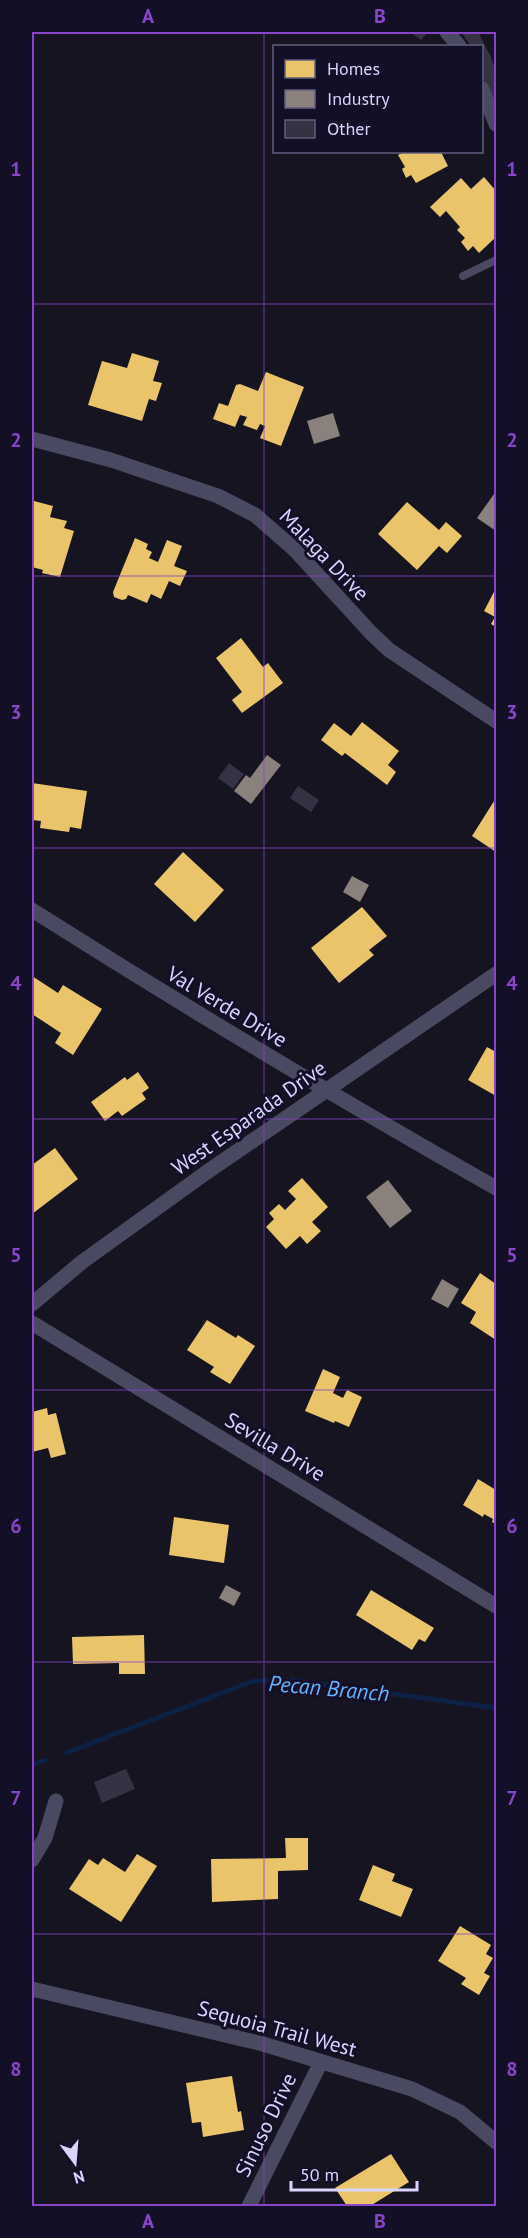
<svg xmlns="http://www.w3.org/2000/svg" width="528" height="2238" font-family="'PT Sans',sans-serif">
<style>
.homes{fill:#e9c46a}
.industry{fill:#8a817c}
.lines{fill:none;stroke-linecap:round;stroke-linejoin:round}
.stream{stroke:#0d2144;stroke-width:5}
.building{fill:#343243}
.lane{stroke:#4a4962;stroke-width:8}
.street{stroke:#4a4962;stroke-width:15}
.grid{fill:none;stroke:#8945c9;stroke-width:1.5;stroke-opacity:0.55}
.labels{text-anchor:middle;stroke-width:6;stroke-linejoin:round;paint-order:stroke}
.street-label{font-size:21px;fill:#d9d4ff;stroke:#130f26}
.water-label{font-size:22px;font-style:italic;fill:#62b6ff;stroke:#130f26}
.neatline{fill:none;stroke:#8945c9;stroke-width:2}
.grid-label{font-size:20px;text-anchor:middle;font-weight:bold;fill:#8945c9}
</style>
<rect width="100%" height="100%" fill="#161421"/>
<path class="homes" d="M402 152H441L448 166 416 183 411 175 406 178 402 169 405 167 398 155 402 153Z
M484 177 496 191V237L479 253 473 246 468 251 461 242 465 238 457 230 460 227 446 211 440 217 430 207 461 178 471 189Z
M132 353 159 361 153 381 162 383 156 401 149 399 142 421 88 405 102 361 127 368Z
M266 372 304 387 281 446 260 438 265 426 260 424 257 430 243 425 247 417 240 415 235 427 213 419 219 403 228 406 236 385 240 384 258 391Z
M34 501 53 506 50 517 67 521 64 528 74 531 60 577 42 573 43 570 32 567V508Z
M407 502 439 530 446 522 462 536 447 553 439 546 417 570 378 534Z
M135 538 148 544 146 549 152 552 149 558 158 562 167 540 182 546 174 566 187 571 180 586 169 581 161 599 151 594 147 603 128 595 126 599 122 600 114 597 113 592Z
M496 588V627L491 624 495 617 484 611Z
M241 638 263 667 268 663 283 683 242 713 232 700 242 692 216 658Z
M362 722 399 751 388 765 396 772 387 785 345 753 342 756 321 740 334 723 351 736Z
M32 783 87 791 81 829 70 827 69 832 40 828 41 821 32 820Z
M496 798V852L472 836Z
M183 852 224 890 195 922 154 884Z
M362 907 387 936 369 950 374 955 339 983 311 948Z
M32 976 58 993 63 985 102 1009 73 1055 55 1043 61 1033 32 1014Z
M487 1047 496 1052V1096L468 1080Z
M138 1072 149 1088 142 1093 146 1099 122 1116 118 1111 105 1121 91 1102 125 1077 127 1080Z
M55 1148 78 1179 32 1214V1165Z
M302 1178 328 1207 312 1222 321 1231 307 1244 300 1236 286 1249 266 1227 274 1219 269 1213 279 1204 285 1210 296 1199 288 1191Z
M480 1273 496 1284V1340L470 1323 476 1312 461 1303Z
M207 1320 236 1338 238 1335 255 1346 230 1384 210 1372 214 1367 187 1350Z
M323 1369 340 1377 333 1393 343 1398 347 1390 362 1397 349 1427 335 1421 334 1423 305 1411Z
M47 1408 48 1415 56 1413 66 1454 51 1458 48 1448 32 1452V1412Z
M478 1479 496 1490V1524L492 1522 493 1519 484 1514 483 1517 463 1505Z
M174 1517 229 1525 224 1563 169 1555Z
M371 1590 434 1628 425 1642 419 1639 412 1650 356 1615Z
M144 1635 145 1674H119V1663L73 1664 72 1637Z
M285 1838H308V1870L278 1871V1899L212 1902 211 1859 286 1858Z
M137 1854 157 1866 121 1922 69 1889 89 1859 98 1865 103 1858 125 1872Z
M373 1865 395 1874 392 1881 413 1889 401 1917 359 1900Z
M460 1926 491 1945 486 1954 493 1958 484 1973 490 1976 479 1995 461 1984 466 1978 438 1961Z
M232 2076 238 2112 241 2111 244 2130 203 2137 201 2122 192 2123 186 2083Z
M391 2154 409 2182 370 2206H347L335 2188Z"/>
<path class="industry" d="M333 413 340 436 314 444 307 421Z
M494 494 496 496V531L477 518Z
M267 755 281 765 251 804 234 791 246 775 250 778Z
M352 876 369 885 360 902 343 892Z
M388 1180 412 1211 390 1228 366 1197Z
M442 1279 459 1289 448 1308 431 1299Z
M226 1585 241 1593 234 1606 219 1598Z"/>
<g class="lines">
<path class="stream" d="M66 1753 253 1681 292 1680 496 1708
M32 1765 45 1760"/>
</g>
<path class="building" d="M410 32H428L421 40Z
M461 32H478L491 57 496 73V115L482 74V46H471Z
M229 763 244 774 233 789 218 778Z
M298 786 319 800 311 812 290 798Z
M126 1769 135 1789 102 1803 94 1782Z"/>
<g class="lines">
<path class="lane" d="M463 276 496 260"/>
<path class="street" d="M447 32 459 46
M482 89 496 124
M32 439 111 460 218 496 255 515 294 549 371 633 389 650 496 721
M32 910C185 1007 339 1099 496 1188
M32 1304 82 1262 207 1172 496 974
M32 1323 496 1606
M32 1860 45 1838 56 1801
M32 1989 263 2044 412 2089 460 2112 496 2142
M249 2206 321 2062"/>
</g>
<path class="grid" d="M264 32V2206M32 304H496M32 576H496M32 848H496M32 1119H496M32 1390H496M32 1662H496M32 1934H496"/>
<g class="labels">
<g class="street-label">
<text transform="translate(324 555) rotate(46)" y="7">Malaga Drive</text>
<text transform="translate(227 1007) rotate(31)" y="7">Val Verde Drive</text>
<text transform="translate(249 1118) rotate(-35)" y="7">West Esparada Drive</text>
<text transform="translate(275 1447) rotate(31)" y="7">Sevilla Drive</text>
<text transform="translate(277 2029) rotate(15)" y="7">Sequoia Trail West</text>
<text transform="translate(266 2125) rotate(-64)" y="7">Sinuso Drive</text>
</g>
<g class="water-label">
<text transform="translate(329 1688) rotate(5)" y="8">Pecan Branch</text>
</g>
</g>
<rect width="528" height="2238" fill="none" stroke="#130f26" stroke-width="66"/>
<rect x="273" y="45" width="210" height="108" fill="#130f26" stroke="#625e7d" stroke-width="1.5"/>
<rect x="285" y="60" width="30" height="18" fill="#e9c46a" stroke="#625e7d" stroke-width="1.5"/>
<text x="327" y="75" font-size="18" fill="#d9d4ff">Homes</text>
<rect x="285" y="90" width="30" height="18" fill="#8a817c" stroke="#625e7d" stroke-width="1.5"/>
<text x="327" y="105" font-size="18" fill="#d9d4ff">Industry</text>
<rect x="285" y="120" width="30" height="18" fill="#343243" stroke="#625e7d" stroke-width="1.5"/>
<text x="327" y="135" font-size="18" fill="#d9d4ff">Other</text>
<g transform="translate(75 2163) rotate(164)" stroke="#130f26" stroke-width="4.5" paint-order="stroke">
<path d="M0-4.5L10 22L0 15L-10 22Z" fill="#d9d4ff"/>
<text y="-9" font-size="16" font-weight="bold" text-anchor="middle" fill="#d9d4ff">N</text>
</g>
<path d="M291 2181v9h126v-9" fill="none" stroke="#d9d4ff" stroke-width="3"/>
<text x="300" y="2181" font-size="18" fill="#d9d4ff" stroke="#130f26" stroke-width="4.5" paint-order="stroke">50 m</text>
<rect x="33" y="33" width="462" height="2172" class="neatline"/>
<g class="grid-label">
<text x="148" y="23">A</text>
<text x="380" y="23">B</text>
<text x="16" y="176">1</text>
<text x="512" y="176">1</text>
<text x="16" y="447">2</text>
<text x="512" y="447">2</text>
<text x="16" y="719">3</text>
<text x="512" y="719">3</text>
<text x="16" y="990">4</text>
<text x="512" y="990">4</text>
<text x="16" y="1262">5</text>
<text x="512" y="1262">5</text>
<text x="16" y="1533">6</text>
<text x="512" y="1533">6</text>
<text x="16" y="1805">7</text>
<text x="512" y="1805">7</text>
<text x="16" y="2076">8</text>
<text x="512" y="2076">8</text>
<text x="148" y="2228">A</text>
<text x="380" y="2228">B</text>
</g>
</svg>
